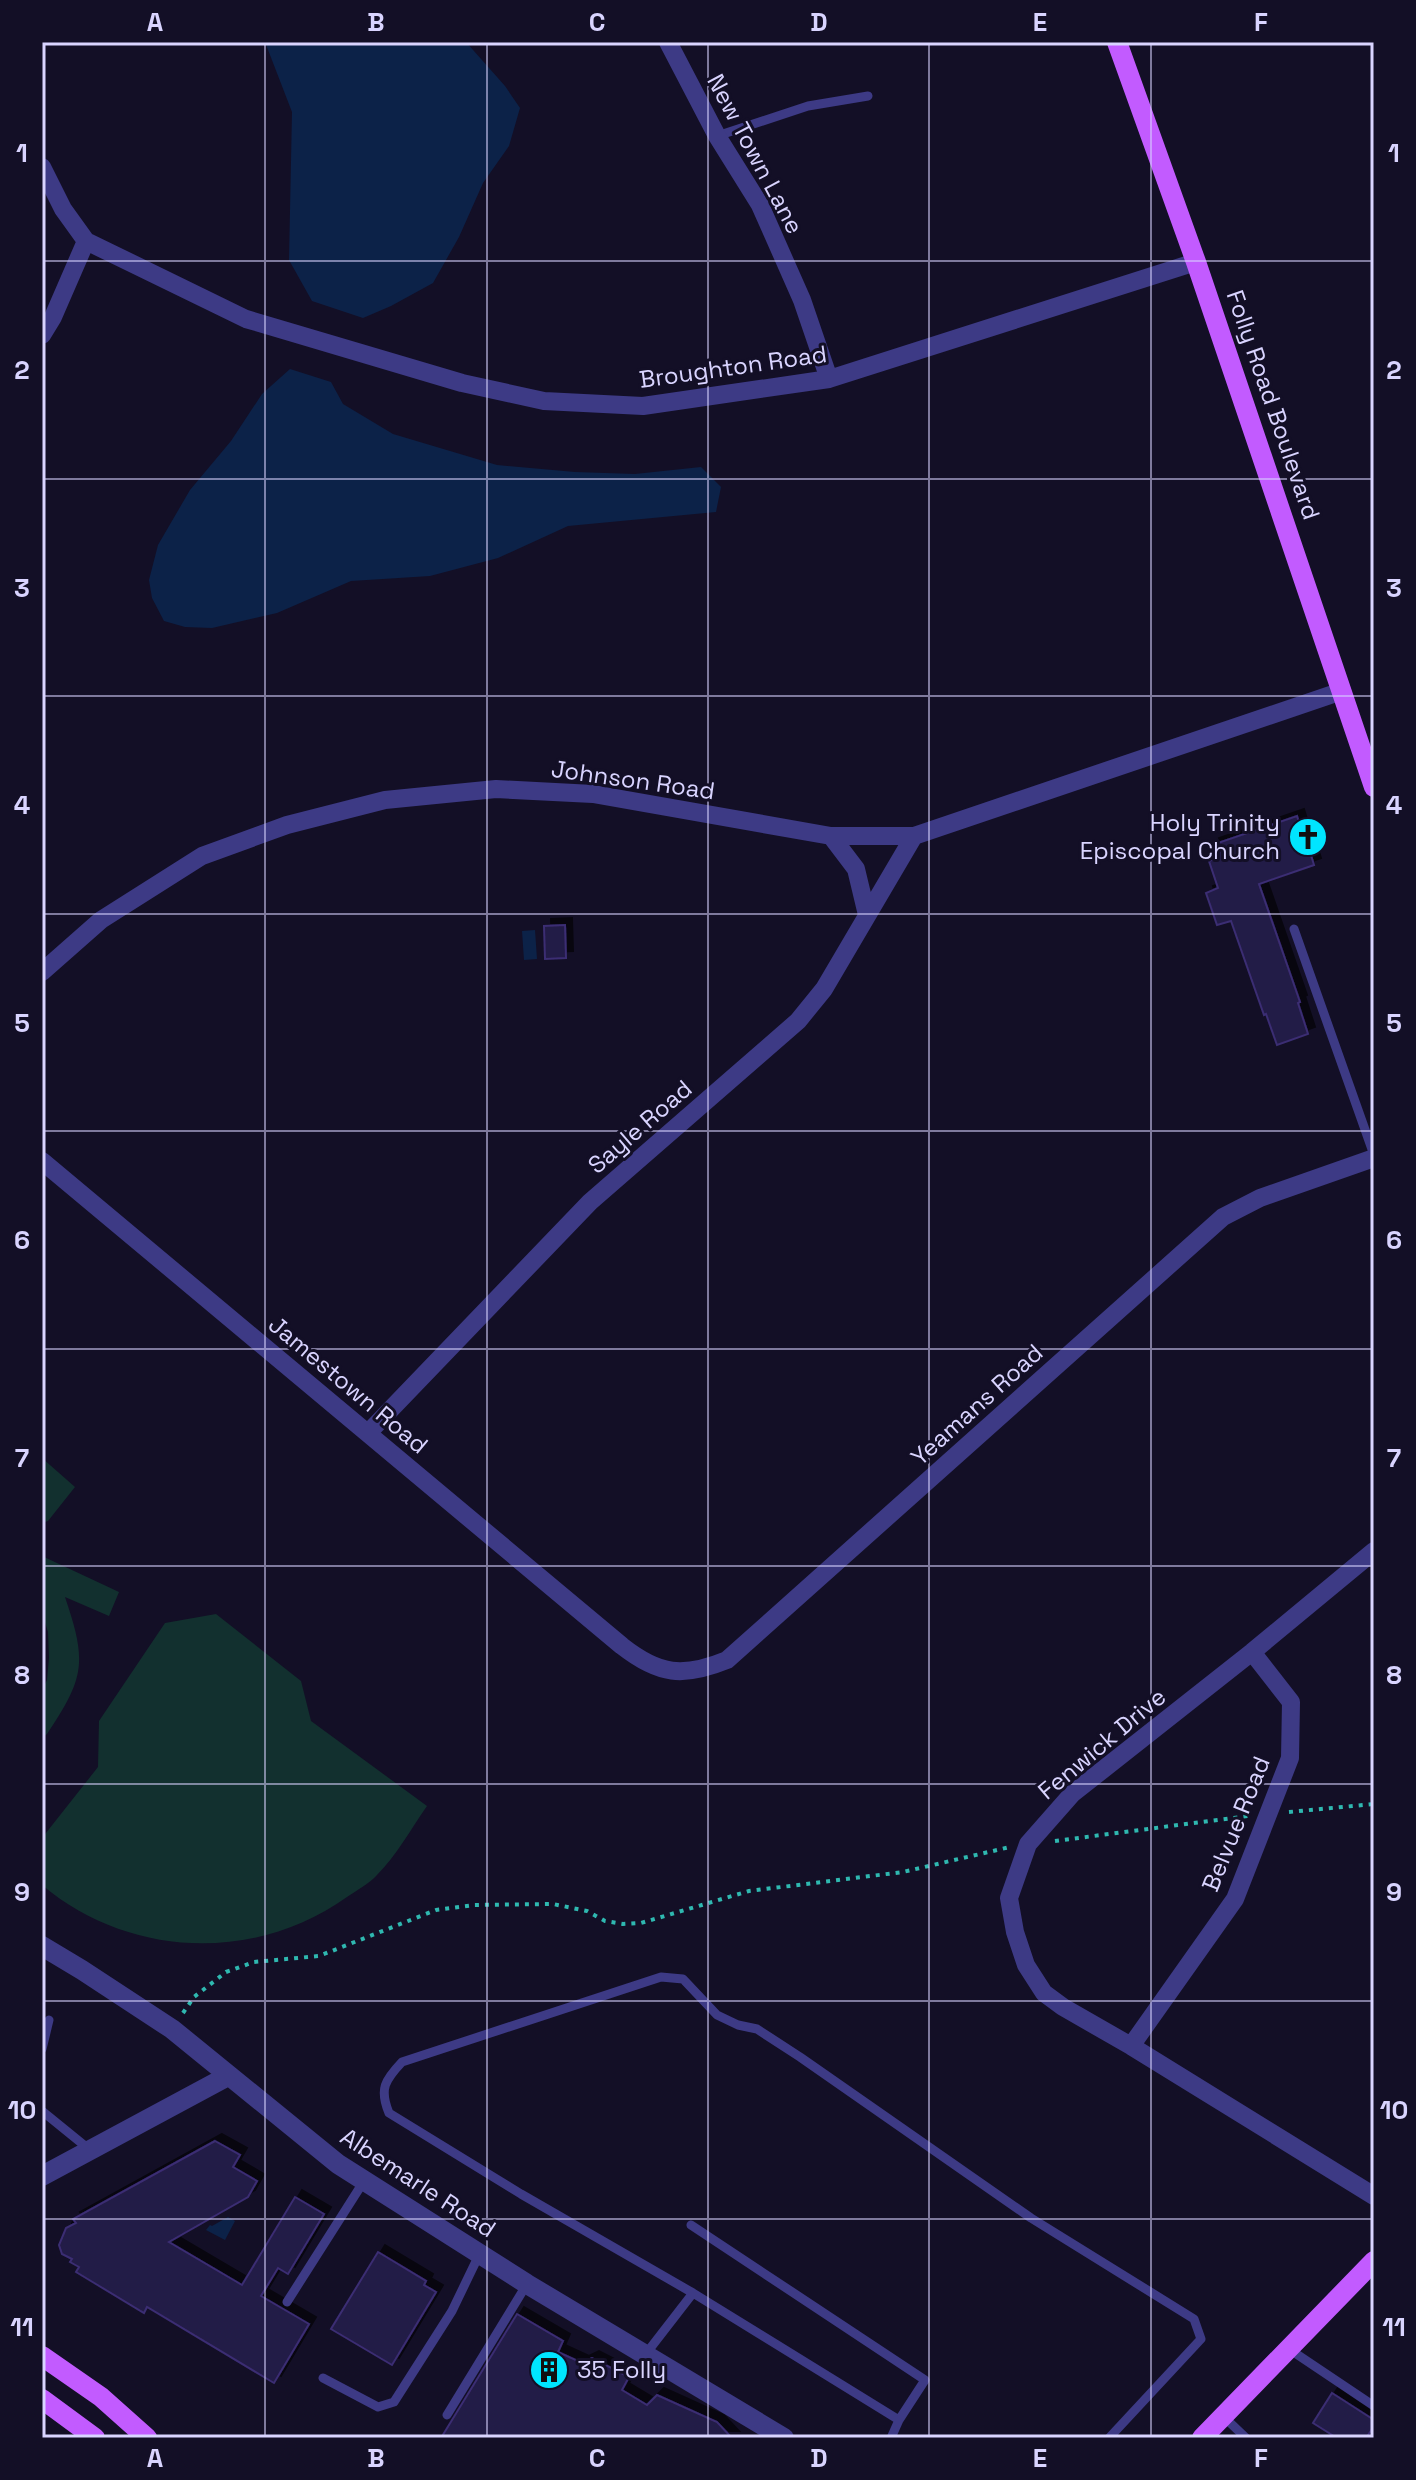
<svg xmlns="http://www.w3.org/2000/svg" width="1416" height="2480" font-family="'Space Grotesk',sans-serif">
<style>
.green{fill:#12302f}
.water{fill:#0c2248}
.building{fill:#241b47;stroke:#3b2d73;stroke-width:2;filter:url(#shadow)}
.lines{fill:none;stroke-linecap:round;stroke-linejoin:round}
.path{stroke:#2fb8b0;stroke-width:4;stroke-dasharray:4 6;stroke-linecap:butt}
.service{stroke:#3d3a85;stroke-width:9}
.minor{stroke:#3d3a85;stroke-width:18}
.tertiary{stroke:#3d3a85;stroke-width:20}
.primary{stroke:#c25bff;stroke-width:20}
.grid{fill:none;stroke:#d9d4ff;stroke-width:2;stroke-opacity:0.55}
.labels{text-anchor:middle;stroke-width:6;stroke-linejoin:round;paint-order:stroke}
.street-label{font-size:24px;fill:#d9d4ff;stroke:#130f26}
.poi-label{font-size:24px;fill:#d9d4ff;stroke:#130f26;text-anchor:end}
.neatline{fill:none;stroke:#d9d4ff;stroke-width:3}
.grid-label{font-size:26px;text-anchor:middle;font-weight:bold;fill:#d9d4ff}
</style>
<defs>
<filter id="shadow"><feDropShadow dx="7" dy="-7" stdDeviation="0" flood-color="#0009"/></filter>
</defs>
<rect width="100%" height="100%" fill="#130f26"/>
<path class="green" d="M42 1458 75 1487 48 1521 42 1523Z
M42 1556 119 1592 109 1616 65 1597C87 1662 85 1677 47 1734L42 1738V1690L47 1680 49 1658 48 1632 42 1613Z
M216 1614 301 1681 311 1721 427 1806C411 1829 396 1856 377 1875 369 1884 357 1890 347 1897 255 1963 129 1958 42 1885V1838L98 1767 99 1721 165 1623Z"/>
<path class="water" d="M265 42H466L505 86 520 108 509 146 483 183 459 237 433 283 391 306 363 318 312 301 289 260 292 112Z
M290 369 331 382 343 404 393 434 497 465 575 472 635 474 701 467 721 487 716 512 568 526 498 558 430 576 351 581 277 613 212 628 185 627 164 621 152 598 149 580 158 545 190 490 231 441 262 394Z
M535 930 537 959 524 960 522 931Z
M228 2217 235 2221 225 2240 206 2230 210 2225 212 2226Z"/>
<path class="building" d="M1297 816 1301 829 1306 827 1314 851 1310 852 1314 865 1259 884 1300 1002 1298 1003 1308 1034 1277 1045 1266 1014 1264 1015 1231 921 1217 925 1206 893 1218 888 1209 861 1217 858 1212 845Z
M565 925 566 958 545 959 544 926Z
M215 2141 240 2155 233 2167 257 2181 248 2197 169 2242 242 2285 295 2197 324 2214 288 2274 278 2268 261 2296 309 2324 274 2383 147 2307 144 2313 76 2272 79 2267 70 2262 72 2259 62 2254 59 2245 66 2228 76 2223 73 2219Z
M378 2252 426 2281 424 2285 436 2292 392 2365 331 2329Z
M517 2314 563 2341 558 2352 582 2363 592 2358 629 2377 622 2390 647 2405 657 2395 717 2422 732 2438H441Z
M1332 2393 1374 2420V2426L1366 2438H1337L1313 2423Z"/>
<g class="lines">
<path class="path" d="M1289 1812 1374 1804
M1055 1841 1248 1816
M183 2013 194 1997 226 1972 254 1962 319 1956 436 1910 474 1905 553 1904 587 1911 605 1921 623 1924 641 1923 749 1891 903 1872 1010 1847"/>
<path class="service" d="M717 136 808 106 868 96
M1294 929 1374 1155
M42 2049 49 2020
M42 2111 90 2150
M691 2225 925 2380 899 2420 891 2438
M287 2302 364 2181
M1289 2349 1374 2406
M645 2355 693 2293
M323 2378 378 2407 394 2402 452 2311 479 2255
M447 2415 527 2284
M1223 2416 1246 2438
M899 2420 693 2293 521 2194 389 2113C379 2089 385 2080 402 2062L661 1977 683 1979 717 2015 738 2025 757 2029 800 2057 1031 2218 1194 2319 1201 2339 1109 2438"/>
<path class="minor" d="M668 42 717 136 760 205 802 300 829 379
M42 167 63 209 86 241 246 319 462 383 544 401 643 406 829 379 1196 262
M42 335 53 317 86 241
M831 836 856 869 867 915
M42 972 101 920 202 856 287 825 385 800 496 789 593 794 831 836H914L1342 691
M42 1161 622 1646C659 1675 683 1678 727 1660L1223 1217 1260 1198 1374 1158
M368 1433 590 1202 798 1021 824 989 914 836
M1374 1551 1252 1652 1072 1794 1028 1844 1009 1898 1015 1932 1026 1965 1044 1993 1063 2007 1131 2046 1374 2196
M1131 2046 1235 1899 1290 1758 1291 1702 1252 1652"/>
<path class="tertiary" d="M42 1946 82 1970 172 2029 338 2164 527 2284 784 2438
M42 2176 228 2076"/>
<path class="primary" d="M1117 42 1196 262 1374 787
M42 2356 101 2397 147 2438
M42 2399 95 2438
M1202 2438 1374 2261"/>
</g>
<path class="grid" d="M265 42V2438M487 42V2438M708 42V2438M929 42V2438M1151 42V2438M42 261H1374M42 479H1374M42 696H1374M42 914H1374M42 1131H1374M42 1349H1374M42 1566H1374M42 1784H1374M42 2001H1374M42 2219H1374"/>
<defs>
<g id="church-disc" transform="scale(2)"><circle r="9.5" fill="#00e5ff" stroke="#130f26"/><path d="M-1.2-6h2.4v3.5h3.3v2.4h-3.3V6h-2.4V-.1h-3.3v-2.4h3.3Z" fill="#111"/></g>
<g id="building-disc" transform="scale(2)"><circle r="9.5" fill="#00e5ff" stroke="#130f26"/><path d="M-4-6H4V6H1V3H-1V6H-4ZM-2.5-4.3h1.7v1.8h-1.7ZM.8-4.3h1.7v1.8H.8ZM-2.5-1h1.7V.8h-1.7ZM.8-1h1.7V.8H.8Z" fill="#111"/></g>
</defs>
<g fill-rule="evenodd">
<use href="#church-disc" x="1308" y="837"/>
<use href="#building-disc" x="549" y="2370"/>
</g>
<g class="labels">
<g class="street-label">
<text transform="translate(755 154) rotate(62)" y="8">New Town Lane</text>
<text transform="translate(733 367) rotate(-8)" y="8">Broughton Road</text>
<text transform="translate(1273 405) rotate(71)" y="8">Folly Road Boulevard</text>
<text transform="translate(633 780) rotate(8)" y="8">Johnson Road</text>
<text transform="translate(640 1127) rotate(-41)" y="8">Sayle Road</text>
<text transform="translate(348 1385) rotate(40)" y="8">Jamestown Road</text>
<text transform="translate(977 1405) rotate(-42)" y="8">Yeamans Road</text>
<text transform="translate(1102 1744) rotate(-40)" y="8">Fenwick Drive</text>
<text transform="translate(1236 1824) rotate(-68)" y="8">Belvue Road</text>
<text transform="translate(418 2183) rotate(33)" y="8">Albemarle Road</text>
</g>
<g class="poi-label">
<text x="1280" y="831">Holy Trinity<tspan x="1280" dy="28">Episcopal Church</tspan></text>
<text x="577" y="2378" text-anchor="start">35 Folly</text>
</g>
</g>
<rect width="1416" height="2480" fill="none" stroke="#130f26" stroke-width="88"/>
<rect x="44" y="44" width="1328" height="2392" class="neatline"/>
<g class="grid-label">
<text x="155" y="31">A</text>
<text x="376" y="31">B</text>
<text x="597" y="31">C</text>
<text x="819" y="31">D</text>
<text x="1040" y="31">E</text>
<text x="1261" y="31">F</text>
<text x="22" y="162">1</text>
<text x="1394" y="162">1</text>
<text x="22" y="379">2</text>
<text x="1394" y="379">2</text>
<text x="22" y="597">3</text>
<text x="1394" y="597">3</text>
<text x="22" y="814">4</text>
<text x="1394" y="814">4</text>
<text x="22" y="1032">5</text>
<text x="1394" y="1032">5</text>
<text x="22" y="1249">6</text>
<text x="1394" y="1249">6</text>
<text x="22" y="1467">7</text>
<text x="1394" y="1467">7</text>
<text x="22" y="1684">8</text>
<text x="1394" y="1684">8</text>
<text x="22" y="1901">9</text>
<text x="1394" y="1901">9</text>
<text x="22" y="2119">10</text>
<text x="1394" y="2119">10</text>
<text x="22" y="2336">11</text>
<text x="1394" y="2336">11</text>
<text x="155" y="2467">A</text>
<text x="376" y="2467">B</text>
<text x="597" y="2467">C</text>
<text x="819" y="2467">D</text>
<text x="1040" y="2467">E</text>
<text x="1261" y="2467">F</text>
</g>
</svg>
